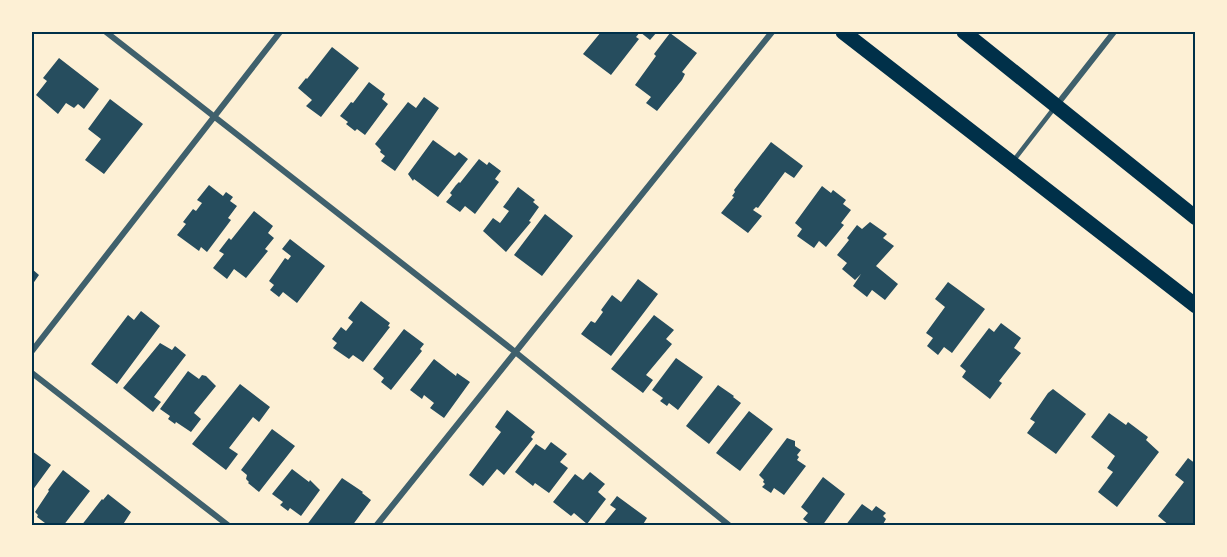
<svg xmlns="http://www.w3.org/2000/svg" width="1227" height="557" font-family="'Work Sans',sans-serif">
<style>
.building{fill:#264d5e}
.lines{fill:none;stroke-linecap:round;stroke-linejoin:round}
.service{stroke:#3f606c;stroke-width:4.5}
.minor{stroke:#3f606c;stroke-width:6}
.primary{stroke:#003049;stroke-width:15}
.neatline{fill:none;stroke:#003049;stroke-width:2}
</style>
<rect width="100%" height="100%" fill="#fdf0d5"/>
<path class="building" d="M601 32H657L650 40 640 32 636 37 639 39 611 75 583 54Z
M670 33 697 53 682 72 685 74 682 80 657 111 646 103 651 97 635 85 656 56 654 54Z
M332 47 359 68 321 117 306 106 312 100 298 88 306 78 307 79Z
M59 58 99 89 84 109 78 104 74 108 66 103 58 114 36 95 47 81 43 78Z
M369 82 385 94 382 99 388 104 365 135 357 129 355 131 346 124 348 122 340 116 351 102 353 103Z
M424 97 439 108 395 171 381 161 385 156 380 152 381 150 375 144 408 102 416 108Z
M110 99 143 124 104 174 85 160 101 139 88 129Z
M433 140 455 156 459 152 468 159 438 197 414 179 413 181 408 174Z
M771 142 803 166 794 178 785 172 758 208 756 207 753 210 762 216 748 233 721 213 734 197 732 196 735 192 734 190Z
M479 159 487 165 489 162 501 171 495 179 499 182 475 214 465 206 460 212 446 202 452 195 450 193 456 185 459 182 460 183Z
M209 185 223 196 226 192 233 197 230 201 237 206 228 218 231 220 207 252 201 247 199 251 177 235 186 224 183 222 193 209 196 211 202 203 197 200Z
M822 186 831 193 833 190 846 200 843 204 851 210 841 223 844 225 826 247 819 241 814 248 797 236 802 229 795 223Z
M518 187 535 200 533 202 539 207 529 221 531 222 506 252 483 231 493 218 500 223 509 211 503 207Z
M254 211 273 226 268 233 274 238 265 249 268 251 246 278 234 269 227 279 213 268 224 254 219 251 229 238 231 240Z
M545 214 573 236 542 276 514 255Z
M870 222 887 234 883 238 894 246 876 266 898 284 885 300 872 290 867 297 853 286 861 274 855 280 842 269 847 263 837 255 849 240 847 238 857 225 862 229Z
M290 239 325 266 297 303 283 292 279 297 270 290 274 285 269 281 285 258 288 260 291 256 282 249Z
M32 269 39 275 32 285Z
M638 279 658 294 611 356 581 334 591 321 595 323 603 312 601 310 612 295 621 302Z
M948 282 985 309 952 353 944 347 938 355 927 346 933 338 926 333 945 307 935 299Z
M361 301 390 323 388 326 390 327 363 362 353 355 349 359 333 348 337 343 332 339 341 327 346 331 353 322 348 318Z
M141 311 160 326 117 384 91 364 128 315 134 320Z
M654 315 674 330 666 339 672 344 646 375 653 380 643 393 611 369Z
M1001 323 1021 338 1014 348 1021 353 999 381 1002 383 990 399 962 377 966 371 960 366 989 328 994 332Z
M404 329 424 344 420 349 422 351 391 390 381 382 384 378 373 369Z
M160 343 172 350 175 346 186 355 154 397 161 402 153 412 123 388Z
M676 358 703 377 678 410 669 403 667 406 660 401 663 398 652 390Z
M434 359 456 376 457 373 470 382 444 418 430 408 434 403 424 395 422 399 410 390Z
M188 371 199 379 202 375 206 376 216 386 194 413 201 419 191 432 176 422 175 424 168 419 170 416 160 409Z
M240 384 270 407 259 422 253 417 229 448 238 454 226 470 192 444Z
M718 385 734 396 733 397 741 403 709 444 686 426Z
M1053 389 1086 414 1056 454 1027 433 1035 422 1030 419 1048 393Z
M507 410 535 432 531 437 533 439 504 475 497 469 483 486 469 475 501 432 495 427Z
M749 411 773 429 740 471 716 453Z
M1109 413 1126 425 1128 422 1148 437 1146 440 1159 452 1117 507 1098 492 1113 472 1107 468 1115 456 1091 437Z
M272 429 295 446 259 492 248 483 249 482 246 479 247 475 241 470Z
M787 438 795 441V446L801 450 797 455 799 457 797 460 806 466 784 495 774 488 771 493 762 487 765 484 763 482 764 480 759 475Z
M551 442 567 454 560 462 568 468 549 493 535 483 533 486 515 472 536 444 545 450Z
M32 451 51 465 32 491Z
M1188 458 1196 464V526H1170L1158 516 1184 482 1175 475Z
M292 469 309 482 310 480 320 490 301 516 290 508 288 511 280 505 283 502 272 494Z
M63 470 90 491 63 526H43L45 523 37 517 38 515 35 512 49 491 48 490Z
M590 472 605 484 598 492 606 499 587 524 574 513 571 516 553 502 575 474 583 480Z
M823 477 845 494 822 526H812L803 519 808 513 801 507Z
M342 478 363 492 362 493 371 500 352 526H306Z
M108 494 131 512 122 526H81L102 499 103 500Z
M617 496 647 518 642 526H602L616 509 610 505Z
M862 504 872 511 876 506 886 513 883 516 886 519 882 526H845Z"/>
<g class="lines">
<path class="service" d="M1014 160 1055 107"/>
<path class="minor" d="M106 32 514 351 730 526
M1056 106 1114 32
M32 351 280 32
M32 373 229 526
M376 526 772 32"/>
<path class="primary" d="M843 32 1196 306
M964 32 1196 218"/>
</g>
<rect width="1227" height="557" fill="none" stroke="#fdf0d5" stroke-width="66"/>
<rect x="33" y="33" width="1161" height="491" class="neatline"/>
</svg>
